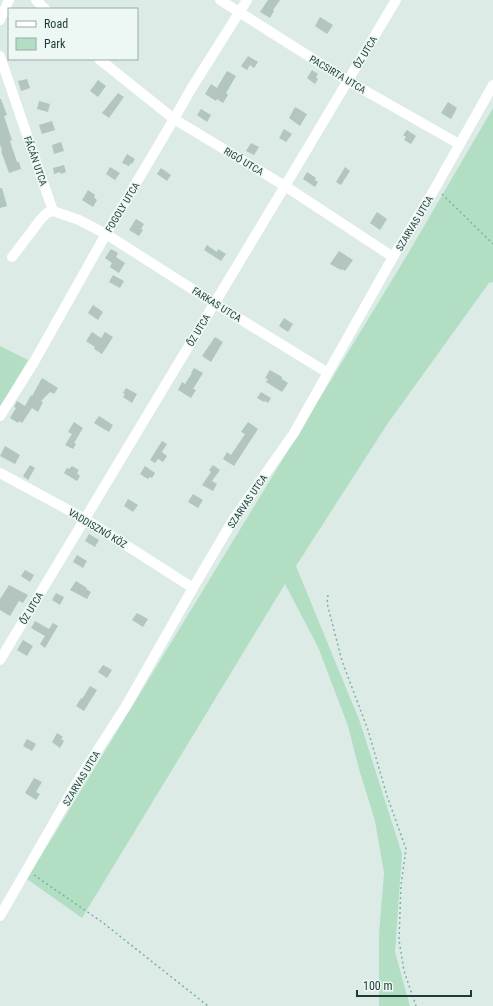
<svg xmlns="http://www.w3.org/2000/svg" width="493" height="1006" font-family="'Roboto Condensed',sans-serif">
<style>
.green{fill:#b2dfc4}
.building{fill:#b2c5bf}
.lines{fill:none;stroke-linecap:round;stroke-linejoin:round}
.path{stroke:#79b2a7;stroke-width:1.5;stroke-dasharray:2 3;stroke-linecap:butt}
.minor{stroke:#fff;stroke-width:10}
.labels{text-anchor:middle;stroke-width:3;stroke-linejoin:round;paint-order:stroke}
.street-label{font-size:10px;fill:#1d3b37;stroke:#edf7f3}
</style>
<rect width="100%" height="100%" fill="#dcebe6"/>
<path class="green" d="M493 108V282L489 283 388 423 296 566 360 722 402 854 395 952 410 1006H379V933L384 873 375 821 359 769 348 726 318 647 285 584 82 918 27 879 406 257Z
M0 346 28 360 0 407Z"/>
<path class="building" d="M268 0H280L273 10 274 11 270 18 260 12Z
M320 17 333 25 327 34 315 26Z
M248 56 258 62 254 68 250 65 247 70 241 66Z
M312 70 318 74 316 77 318 79 315 84 307 78Z
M227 71 236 76 226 93 228 95 223 103 217 99 216 101 205 94 211 84 217 88Z
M27 79 30 88 21 91 18 81Z
M98 80 106 86 98 97 90 91Z
M118 93 124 97 109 118 102 113Z
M0 99H1L7 115 4 116 12 140 10 141 17 162H19L21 169 9 173 1 151H2L0 144Z
M39 101 50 104 48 112 37 109Z
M448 102 457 108 451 119 441 113Z
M295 107 307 114 300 126 289 118Z
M201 109 211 115 207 122 197 115Z
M52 121 55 130 42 134 39 125Z
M284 129 292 134 286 142 279 138Z
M407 130 416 136 411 144 404 140 406 137 403 135Z
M61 142 64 151 54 154 52 145Z
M251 143 259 147 254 155 246 151Z
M127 154 135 159 132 164 131 163 129 166 122 163Z
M64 165 66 172 61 174 60 172 54 174 53 168Z
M110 167 120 173 115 180 106 174Z
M345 167 350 171 341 185 336 182Z
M161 168 171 175 167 181 157 174Z
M307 172 316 178 315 180 318 182 315 187 303 179Z
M0 188H2L7 206 0 208Z
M88 190 95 195 94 197 97 200 93 207 82 200Z
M377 212 387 219 380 230 370 223Z
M136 219 144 224 141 229 143 230 139 236 129 230Z
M207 245 217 252 218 249 226 254 221 261 204 250Z
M111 249 118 253 116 257 125 263 119 273 110 267 112 263 105 258Z
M339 251 353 260 345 271 342 269 341 270 330 264Z
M113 275 124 281 120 288 109 282Z
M93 305 103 312 98 320 88 313Z
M284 318 293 324 288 332 279 326Z
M92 332 101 338 105 332 113 337 102 354 94 349 95 347 86 341Z
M215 337 223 342 211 362 202 356Z
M194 368 203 373 193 389 196 390 191 398 178 390 182 382 185 384 192 373H191Z
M270 370 282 377V379L288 383 282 392 266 382 268 379 265 378Z
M42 378 58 388 54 394 50 392 41 401 43 402 38 412 32 408 22 423 19 421 18 423 10 418 16 408 14 407 17 401 25 406 31 395 32 396Z
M126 388 137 394 132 403 123 397 125 394 123 393Z
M261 392 271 398 268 403 265 401 264 402 257 398Z
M99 416 113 425 109 432 94 423Z
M74 422 83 428 74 443 76 444 73 449 65 445 72 434 68 432Z
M248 422 258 429 234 466 223 459 227 452 231 455 245 434 241 432Z
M162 441 167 444 162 452 167 456 163 462 158 459 155 463 150 460Z
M5 446 20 455 15 464 0 456Z
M30 465 35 468 28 480 23 476Z
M213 465 220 470 212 481 217 484 213 491 202 485 211 472 209 470Z
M72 466 79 470 77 473 80 476 77 481 64 473 67 468 69 469Z
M145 466 155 473 152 478 150 477 148 479 140 474Z
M193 494 203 500 198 508 188 502Z
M128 499 138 505 133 512 124 506Z
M89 534 99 540 95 547 85 541Z
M77 555 87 561 83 568 73 562Z
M25 570 34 575 30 582 21 576Z
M76 581 87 588 86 589 91 592 87 599 70 590Z
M9 585 28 595 23 603 19 601 10 616 0 610V599Z
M56 593 64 597 60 605 52 600Z
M137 613 148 619 143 627 132 620Z
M35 621 49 629 53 623 58 626 45 648 40 644 45 636 31 628Z
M23 640 33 646 27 656 17 650Z
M103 665 112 670 107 678 98 672Z
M90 686 97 690 84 711 76 706 81 698 82 699Z
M57 733 63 737 61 739 64 741 60 748 52 742Z
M27 739 36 744 32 751 23 746Z
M34 778 42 782 36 792 40 794 36 800 25 793Z"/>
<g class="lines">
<path class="path" d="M442 194 493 244
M328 595 327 603 342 661 368 730 387 796 406 849 401 885 399 940 404 971 416 1006
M34 875 102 922 208 1006"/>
<path class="minor" d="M36 0 45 9
M220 0 348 81 459 144
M0 20 9 0
M0 56 53 211 79 220 106 234 214 303 328 373
M99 59 174 119 285 186 393 257
M12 257 41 219 47 213 53 211
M0 416 34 362 106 234 174 119 191 89 247 0
M0 473 85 519 193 588
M0 660 285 186 396 0
M0 916 79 779 126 706 193 588 233 520 294 433 393 257 434 190 493 85"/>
</g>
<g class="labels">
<g class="street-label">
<text transform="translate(365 52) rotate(-59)" y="4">ŐZ UTCA</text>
<text transform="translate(338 74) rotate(31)" y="4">PACSIRTA UTCA</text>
<text transform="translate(36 161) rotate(71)" y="4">FÁCÁN UTCA</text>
<text transform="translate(244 161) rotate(31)" y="4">RIGÓ UTCA</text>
<text transform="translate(122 207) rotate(-59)" y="4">FOGOLY UTCA</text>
<text transform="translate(414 223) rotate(-59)" y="4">SZARVAS UTCA</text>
<text transform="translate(217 304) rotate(32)" y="4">FARKAS UTCA</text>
<text transform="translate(198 330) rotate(-59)" y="4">ŐZ UTCA</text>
<text transform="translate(247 501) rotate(-56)" y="4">SZARVAS UTCA</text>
<text transform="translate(98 528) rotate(31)" y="4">VADDISZNÓ KÖZ</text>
<text transform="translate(31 608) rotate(-59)" y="4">ŐZ UTCA</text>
<text transform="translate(81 778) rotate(-59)" y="4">SZARVAS UTCA</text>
</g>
</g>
<rect x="8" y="8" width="130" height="52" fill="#edf7f3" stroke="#9aaca8"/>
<rect x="16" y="21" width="20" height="6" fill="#ffffff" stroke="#9aaca8"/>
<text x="44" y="28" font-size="12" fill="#1d3b37">Road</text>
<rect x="16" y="38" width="20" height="12" fill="#b2dfc4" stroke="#9aaca8"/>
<text x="44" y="48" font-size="12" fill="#1d3b37">Park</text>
<path d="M357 990v6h114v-6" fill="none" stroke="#1d3b37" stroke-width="2"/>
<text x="363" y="990" font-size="12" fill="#1d3b37" stroke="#edf7f3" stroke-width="3" paint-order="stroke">100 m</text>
</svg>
